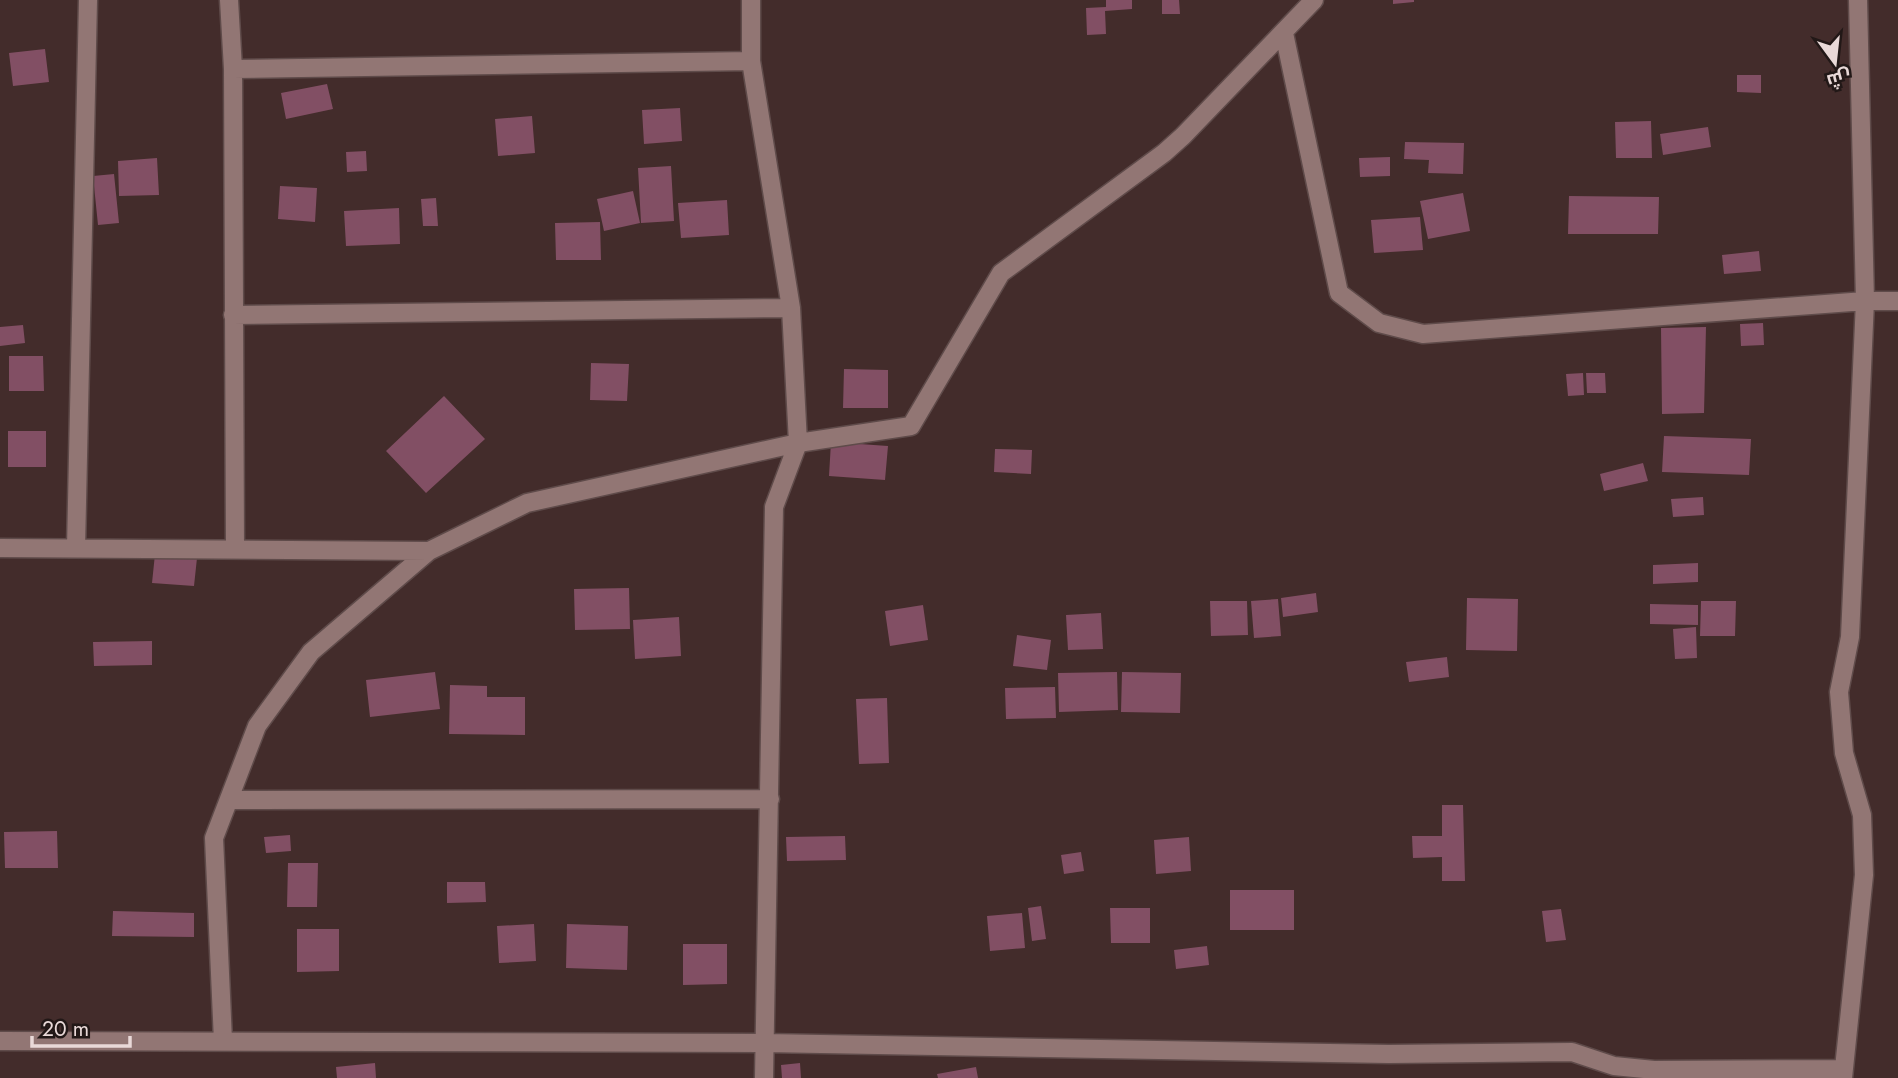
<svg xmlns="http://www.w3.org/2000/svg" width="1898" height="1078" font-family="Jost,Cairo,sans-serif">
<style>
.building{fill:#824f64}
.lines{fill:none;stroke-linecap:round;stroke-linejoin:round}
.minor-casing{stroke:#5f4b4a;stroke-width:21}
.minor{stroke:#927674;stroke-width:18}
</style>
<rect width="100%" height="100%" fill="#432c2b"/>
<path class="building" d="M1106 0H1132V9L1105 11 1106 34 1087 35 1086 8 1106 7Z
M1162 0H1179L1180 14H1162Z
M1393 0H1414V2L1393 4Z
M45 49 49 82 13 86 9 53Z
M1737 75H1761V93L1737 92Z
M327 84 333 109 286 119 281 93Z
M680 108 682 141 644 144 642 110Z
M532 116 535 153 498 156 495 119Z
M1651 121 1652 158H1616L1615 122Z
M1708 127 1711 147 1663 155 1660 134Z
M1405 142 1464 143 1463 174 1428 173 1429 160 1404 159Z
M366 151 367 171 347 172 346 152Z
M1390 157V176L1360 177 1359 158Z
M157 158 159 195 119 196 118 161Z
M671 166 674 221 641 223 638 168Z
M114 174 119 223 98 225 93 176Z
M280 186 317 188 315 222 278 219Z
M633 191 640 223 604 231 597 199Z
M1463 193 1470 231 1428 239 1420 201Z
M1569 196 1659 197 1658 234H1568Z
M436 198 438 226H423L421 199Z
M727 200 729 235 681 238 678 203Z
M399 208 400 244 346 246 344 211Z
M1420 217 1423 250 1374 253 1371 220Z
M600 222 601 260H556L555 223Z
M1759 251 1761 271 1724 274 1722 255Z
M1763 323 1764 345 1741 346 1740 324Z
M23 325 25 343 0 346V327Z
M1706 327 1704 413 1662 414 1661 328Z
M9 356H43L44 391H9Z
M591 363 629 364 627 401 590 400Z
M844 369 888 370V408H843Z
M1583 373 1584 395 1568 396 1566 374Z
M1586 373H1605L1606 393H1587Z
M444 396 485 439 426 493 386 451Z
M8 431H46V467H8Z
M1664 436 1751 439 1749 475 1662 472Z
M831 442 888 446 885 480 829 476Z
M995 449 1032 450 1031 474 994 472Z
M1643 463 1648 481 1604 491 1600 474Z
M1703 497 1704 515 1673 517 1671 499Z
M155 554 197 558 194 586 152 583Z
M1698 563V582L1653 584V565Z
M629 588 630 629 575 630 574 589Z
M1316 593 1318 612 1283 617 1281 598Z
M1467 598 1518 599 1517 651 1466 650Z
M1278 599 1281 636 1254 638 1251 601Z
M1210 601H1247L1248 635 1211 636Z
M1701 601H1736L1735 636H1700Z
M1650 604 1698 605V625L1650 624Z
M923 605 928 640 890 646 885 611Z
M1101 613 1103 649 1068 650 1066 615Z
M679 617 681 656 635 659 633 620Z
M1696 627 1697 658 1675 659 1673 629Z
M1017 635 1051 640 1047 670 1013 666Z
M152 641V665L94 666 93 642Z
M1447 657 1449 677 1409 682 1406 662Z
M435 672 440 709 370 717 366 680Z
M1117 672 1118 710 1059 712 1058 673Z
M1122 672 1181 673 1180 713 1121 712Z
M450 685 487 686V697H525V735L449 734Z
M1055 687 1056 718 1006 719 1005 688Z
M887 698 889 763 859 764 856 699Z
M1442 805H1463L1465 881H1442V857L1413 858 1412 836H1442Z
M57 831 58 868H5L4 832Z
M290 835 291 851 266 853 264 837Z
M845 836 846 860 787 861 786 837Z
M1189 837 1191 871 1156 874 1154 840Z
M1081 852 1084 871 1064 874 1061 855Z
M288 863H318L317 907H287Z
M447 882H485L486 902 447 903Z
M1230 890H1294V930H1230Z
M1041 906 1046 939 1032 941 1028 908Z
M1110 908H1150V943H1111Z
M1561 909 1566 940 1546 942 1542 911Z
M113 911 194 913V937L112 936Z
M1022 913 1025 948 990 951 987 916Z
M534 924 536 961 499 963 497 926Z
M567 924 628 926 627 970 566 968Z
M297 929H339V971L297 972Z
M683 944H727V984L683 985Z
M1207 946 1209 965 1176 969 1174 950Z
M375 1063 376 1078H337L336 1067Z
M800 1063 801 1078H782L781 1065Z
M976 1067 978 1078H938L937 1074Z"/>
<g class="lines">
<g class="minor-casing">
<path id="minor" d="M229 0 233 69 235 549
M1284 33 1339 293 1379 323 1423 334 1865 301H1898
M233 69 751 61
M233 315 791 308
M0 548 429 551
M76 548 88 0
M229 800 770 799
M0 1041 765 1043 1389 1054 1572 1052 1614 1066 1654 1070 1844 1069
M223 1041 214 838 257 726 311 652 429 551 527 503 798 443 791 308 751 61V0
M764 1078 774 507 798 443 911 426 1001 273 1164 153 1183 136 1314 0
M1843 1078 1864 875 1862 815 1844 753 1839 692 1850 637 1865 301 1858 0"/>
</g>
<use href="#minor" class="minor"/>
</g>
<g transform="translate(1835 63) rotate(165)" stroke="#221817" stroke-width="5" paint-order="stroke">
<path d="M0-5L12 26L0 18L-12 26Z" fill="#e9d9d8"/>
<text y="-10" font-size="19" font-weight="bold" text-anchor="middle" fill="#e9d9d8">ش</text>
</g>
<path d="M32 1036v10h98v-10" fill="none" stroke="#e9d9d8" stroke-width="3.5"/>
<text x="42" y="1036" font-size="21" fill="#e9d9d8" stroke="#221817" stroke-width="5" paint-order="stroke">20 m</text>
</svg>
